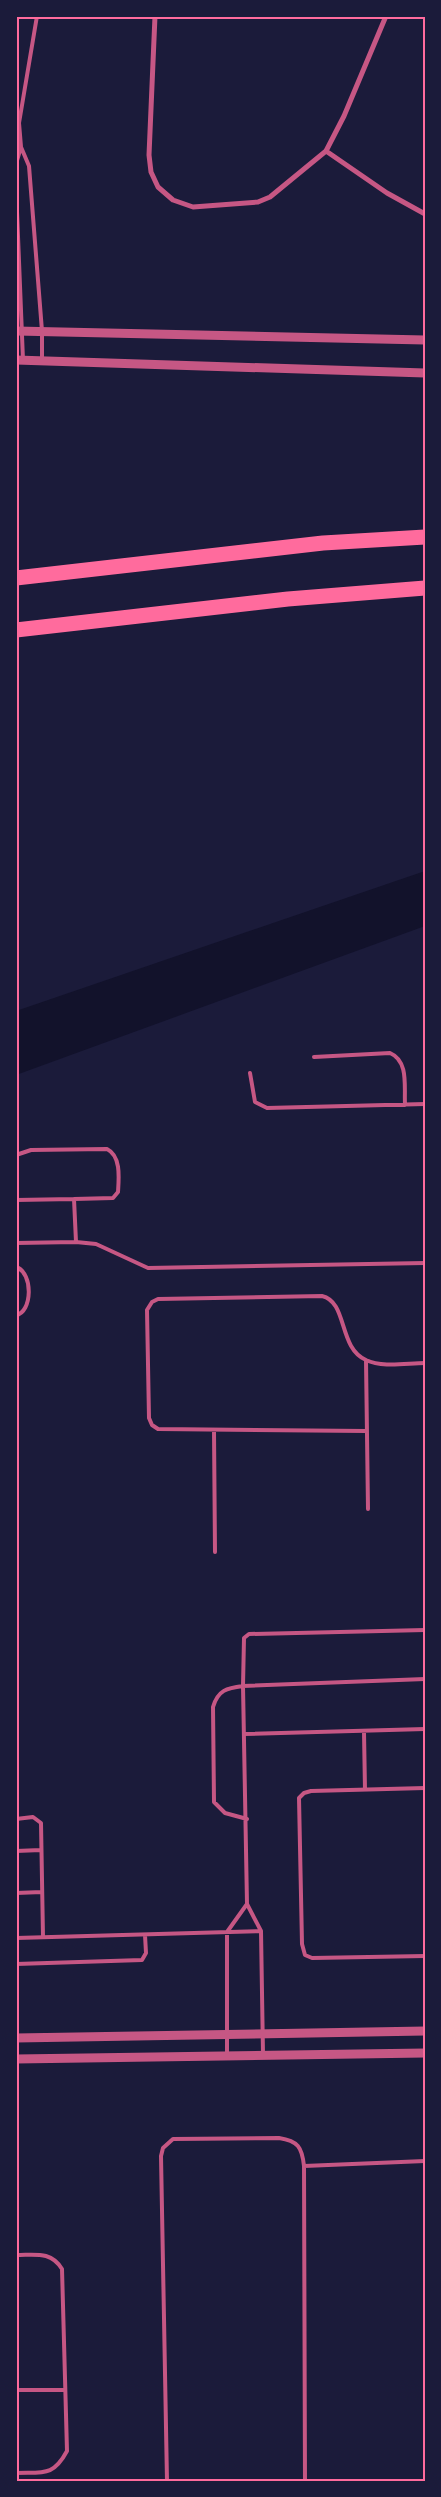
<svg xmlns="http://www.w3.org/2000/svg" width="441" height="2497" font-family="Lato,sans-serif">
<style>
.water{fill:#12122b}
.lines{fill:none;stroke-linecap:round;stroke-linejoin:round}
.service{stroke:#c65784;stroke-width:4}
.minor{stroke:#c65784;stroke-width:5}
.tertiary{stroke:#c65784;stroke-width:9}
.motorway{stroke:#ff6b9d;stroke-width:15}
.neatline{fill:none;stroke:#ff6b9d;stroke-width:2}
</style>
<rect width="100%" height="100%" fill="#1b1b3a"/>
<path class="water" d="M425 871V926L16 1075V1011Z"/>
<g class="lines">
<path class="service" d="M37 16 19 123 21 147 29 166 42 331V359
M16 164 21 147
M16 187 23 360
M314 1057 390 1053C409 1061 404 1087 405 1105
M250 1073 255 1102 267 1108 425 1104
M16 1155 31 1150 107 1149C121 1156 119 1177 118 1192L113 1198 74 1199
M16 1200 74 1199 76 1242
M16 1243 76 1242 96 1244 148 1268 425 1263
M16 1267C34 1273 32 1313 16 1315
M366 1360 368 1509
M214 1431 215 1552
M366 1431 158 1429 152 1425 149 1418 147 1310 152 1302 158 1299 322 1296C348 1302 338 1348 366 1360 383 1368 407 1363 425 1363
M364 1732 365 1790
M244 1734 425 1729
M425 1788 311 1791 304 1793 299 1798 302 1944 305 1955 312 1958 425 1956
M16 1819 33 1817 41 1823 43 1937
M247 1819 225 1813 214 1802 213 1707C218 1690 227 1688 243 1686L425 1679
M16 1851 41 1850
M16 1893 42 1892
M16 1938 261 1931
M16 1964 142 1960 146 1953 145 1935
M263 2054 261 1931 247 1904 243 1686 244 1638 249 1634 425 1630
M227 2055V1932L247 1904
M304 2166 425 2161
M16 2255C36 2255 51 2251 62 2269L67 2451C53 2477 43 2472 16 2473
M16 2390H65
M167 2481 161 2156 163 2148 173 2139 279 2138C298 2141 302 2147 304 2166L305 2481"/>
<path class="minor" d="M155 16 149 155 151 172 158 187 173 200 193 207 258 202 270 197 326 151 344 116 386 16
M326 151 387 193 425 214"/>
<path class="tertiary" d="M16 331 425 340
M16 360 425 373
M16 2038 425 2031
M16 2059 425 2053"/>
<path class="motorway" d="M16 578 323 543 425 537
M16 630 288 599 425 588"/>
</g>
<rect width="441" height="2497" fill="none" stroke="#1b1b3a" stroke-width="35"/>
<rect x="18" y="18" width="406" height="2462" class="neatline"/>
</svg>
